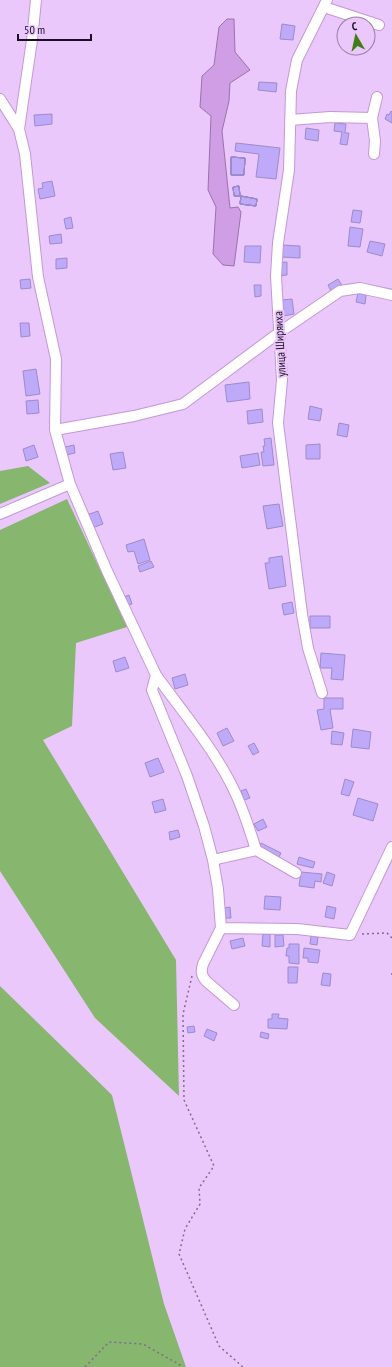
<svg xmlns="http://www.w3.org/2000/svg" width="392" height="1367" font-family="'PT Sans Narrow',sans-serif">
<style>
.forest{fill:#87b66e}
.water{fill:#cf9ee4;stroke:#9a73aa}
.building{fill:#beaaf8;stroke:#9c8bcd}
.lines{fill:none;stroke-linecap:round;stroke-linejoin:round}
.minor-casing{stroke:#c298d5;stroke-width:12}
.path{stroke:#846b8f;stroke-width:1.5;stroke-dasharray:2 3;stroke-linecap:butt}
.minor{stroke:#fff;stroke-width:10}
.labels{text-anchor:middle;stroke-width:4;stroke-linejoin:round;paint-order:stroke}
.street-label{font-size:12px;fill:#1e0e24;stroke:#ebc8fb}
</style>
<rect width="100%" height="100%" fill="#ebc8fb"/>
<path class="forest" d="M28 466 50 483 0 504V471Z
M67 499 127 627 76 643 72 726 43 740 176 960 179 1096 95 1018 0 871V530Z
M0 986 112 1095 164 1304 186 1367H0Z"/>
<path class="water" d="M227 19H234L235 52 250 70 230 83 229 101 222 131 230 208 238 207 241 212 234 266 223 265 213 254 216 207 208 190 211 116 200 107 202 76 214 65 219 27Z"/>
<path class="building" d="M282 24 295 26 293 40 280 39Z
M259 82 277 83 276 92 258 90Z
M391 111 392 112V123L385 119 387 114 389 115Z
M52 114V124L35 126 34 115Z
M335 123 346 124 345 133H349L347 145 340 144 342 132 334 131Z
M306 128 319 130 318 141 305 139Z
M236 143 280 148 276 179 256 177 259 154 235 151Z
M231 157 245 158 244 175H231Z
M231 157 245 158 244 175H231Z
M231 157 245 158 244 175H231Z
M231 157 245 158 244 175H231Z
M231 157 245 158 244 175H231Z
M231 157 245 158 244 175H231Z
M231 157 245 158 244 175H231Z
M52 181 55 196 40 199 38 189 43 188 42 183Z
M239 186 240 196H234L233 187Z
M239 186 240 196H234L233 187Z
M239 186 240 196H234L233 187Z
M239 186 240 196H234L233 187Z
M239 186 240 196H234L233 187Z
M239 186 240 196H234L233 187Z
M239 186 240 196H234L233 187Z
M241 196 257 199 256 206 240 204Z
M241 196 257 199 256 206 240 204Z
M241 196 257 199 256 206 240 204Z
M241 196 257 199 256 206 240 204Z
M241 196 257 199 256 206 240 204Z
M241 196 257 199 256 206 240 204Z
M241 196 257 199 256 206 240 204Z
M353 210 362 211 360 223 351 222Z
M71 217 73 228 66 229 64 219Z
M350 227 363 229 360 247 348 246Z
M61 234 62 243 50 244 49 236Z
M370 241 385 244 382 256 367 252Z
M282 245 300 246V258L281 257Z
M245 246H261L260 263 244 262Z
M67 258V268L56 269V259Z
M287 262V275L278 276 277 263Z
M30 279 31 288 21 289 20 280Z
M338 279 343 287 332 293 328 285Z
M254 285H261V296L255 297Z
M358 293 366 295 365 304 356 302Z
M292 299 294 314 284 316 282 300Z
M20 323H29L30 336 21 337Z
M36 369 40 394 26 396 23 371Z
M249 382 250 399 227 402 225 385Z
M38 400 39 413 27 414 26 401Z
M310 406 322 409 320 421 308 419Z
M262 409 263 422 248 424 247 411Z
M339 423 349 425 347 437 337 435Z
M271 438 274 465 263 466 261 452H264L263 446H265L264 439Z
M320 444V459H306V445Z
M34 445 38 457 26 461 23 449Z
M74 445 75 453 66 455 65 447Z
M123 452 126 468 113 470 110 454Z
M258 453 260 465 242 468 240 456Z
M279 504 283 526 267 529 263 506Z
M98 511 103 524 92 528 87 515Z
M144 539 150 560 138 564 134 551 128 552 126 545Z
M282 556 286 586 269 589 265 563H269V558Z
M151 561 154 567 140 572 138 566Z
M129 595 132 604 127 606 124 597Z
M292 602 294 613 284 615 282 604Z
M310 616H330V628H310Z
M321 653 345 655 343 680 331 679 332 668H320Z
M125 657 129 668 116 672 113 661Z
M185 674 188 685 175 689 172 678Z
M324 698H343V709H330L333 728 321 730 317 710 324 709Z
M227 728 234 741 223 746 217 733Z
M353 729 371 732 369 749 351 747Z
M332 731 344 733 342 745 331 744Z
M254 743 259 752 253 755 248 746Z
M158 758 164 772 150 777 145 763Z
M345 779 354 782 349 796 341 794Z
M246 789 250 798 244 800 241 791Z
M358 798 378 804 373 821 353 815Z
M163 799 166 810 155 813 152 802Z
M263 819 267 827 258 831 254 824Z
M178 830 180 837 170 840 169 832Z
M261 843 281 853 278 859 258 849Z
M299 857 315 862 313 868 297 864Z
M301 872 322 874 321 882 315 881 314 888 299 886Z
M327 872 335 875 332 886 323 883Z
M265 896 281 897 280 910 264 909Z
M327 906 336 908 334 919 325 917Z
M230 907 231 918H225L224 908Z
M263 934H270V947L262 946Z
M275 935H283L284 946 275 947Z
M311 936 318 937 317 945 310 944Z
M243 938 245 946 232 949 230 941Z
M289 944H299V964L289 963V956H286L287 948H289Z
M304 948 320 950 318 963 308 962V958H303Z
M288 967H298L297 983H288Z
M323 973 331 974 330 986 321 985Z
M272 1014H279L278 1018 288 1019 287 1029 268 1028V1019H272Z
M194 1026 195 1032 188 1033 187 1027Z
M207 1029 217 1033 214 1041 204 1036Z
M261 1032 269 1034 268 1039 260 1037Z"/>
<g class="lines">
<g class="minor-casing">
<path id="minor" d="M324 7 379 25
M0 99 19 129 25 154 38 277 56 359 55 430 70 484 107 571 156 675 152 690 187 776 204 826 213 860 218 889 221 928 297 929 350 935 392 847
M372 118 375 141 374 154
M290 120 330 117 372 118 377 97
M19 129 32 40 36 0
M55 430 134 416 183 404 280 332 340 291 360 288 392 295
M0 514 70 484
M156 675C181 710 211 745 231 784 242 805 249 827 256 850L296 873
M322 693 308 648 302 614 278 423 282 380 276 276 278 243 289 170 291 91 297 60 327 0
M213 860 256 850
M221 928 203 964C201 971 201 975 206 981L234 1005"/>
</g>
<path class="path" d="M362 934 387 933 392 938
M392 973V978
M192 976 183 1014 184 1100 214 1166 199 1188 200 1204 185 1229 179 1254 219 1346 243 1367
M85 1367 109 1342 143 1344 180 1365 182 1367"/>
<use href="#minor" class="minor"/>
</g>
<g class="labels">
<g class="street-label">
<text transform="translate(280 344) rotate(-93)" y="4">улица Ширяиха</text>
</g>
</g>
<g transform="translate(356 36) rotate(351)"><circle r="19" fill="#ebc8fb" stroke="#997ea5"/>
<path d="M0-3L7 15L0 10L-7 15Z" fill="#437d17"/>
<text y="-6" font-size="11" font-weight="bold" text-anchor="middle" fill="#1e0e24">С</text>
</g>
<path d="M18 34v6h73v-6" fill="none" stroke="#1e0e24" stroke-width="2"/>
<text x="24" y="34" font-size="12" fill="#1e0e24" stroke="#ebc8fb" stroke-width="3" paint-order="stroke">50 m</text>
</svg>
